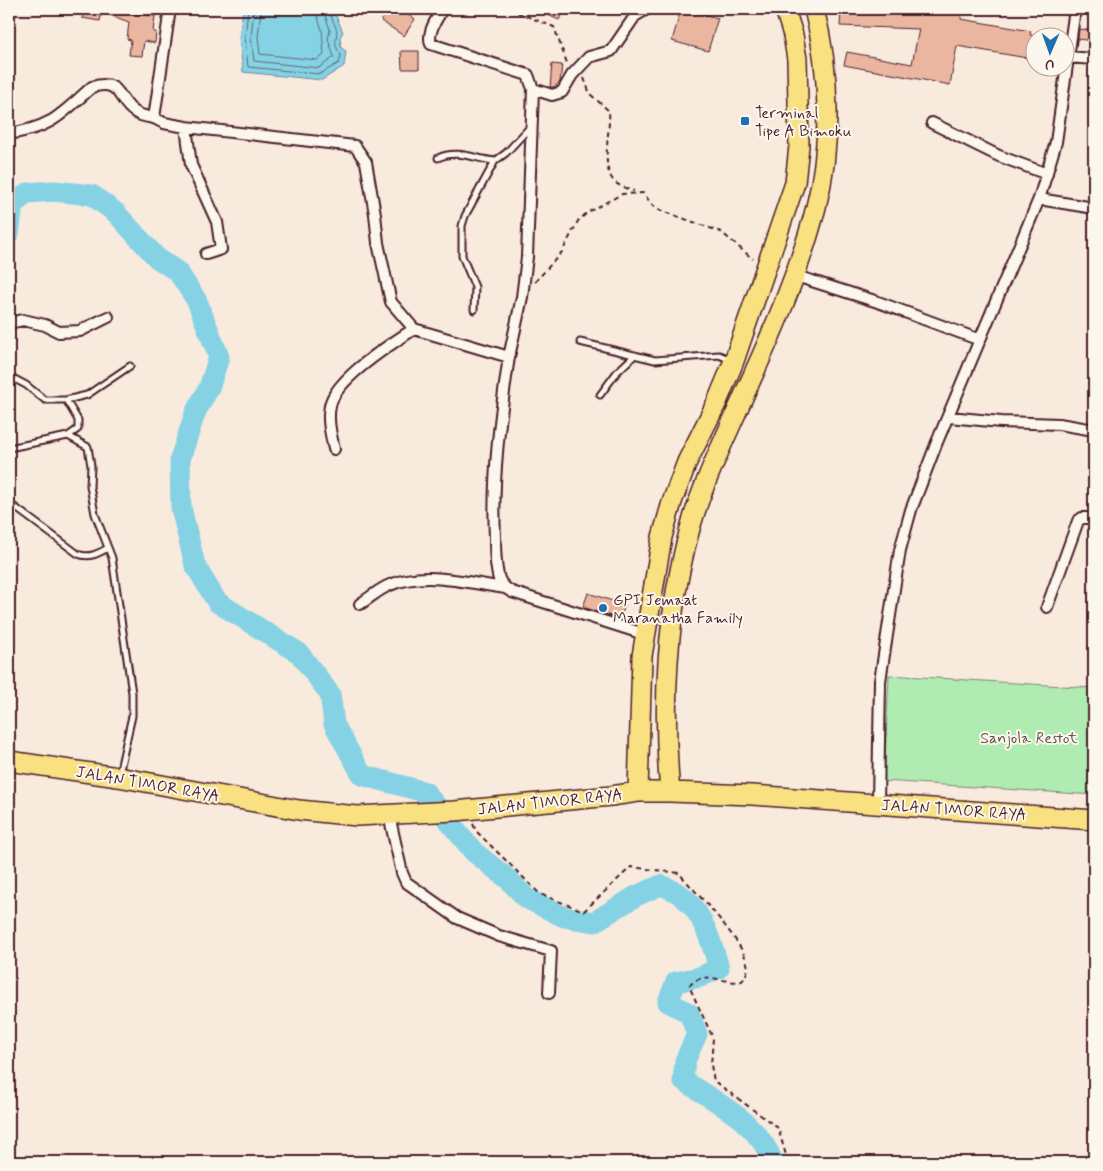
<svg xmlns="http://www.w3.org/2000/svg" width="1103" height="1171" font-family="Mynerve,sans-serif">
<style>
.green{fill:#b0ecb2;stroke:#7d866e}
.water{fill:#85d2e5;stroke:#6d8a9b}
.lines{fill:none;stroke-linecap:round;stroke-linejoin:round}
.shore{stroke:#626775;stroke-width:1}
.river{stroke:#85d2e5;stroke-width:21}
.building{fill:#ebb69f;stroke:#4a1f2b}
.lane-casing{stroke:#4a1f2b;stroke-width:9}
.street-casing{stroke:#4a1f2b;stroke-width:14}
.highway-casing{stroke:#4a1f2b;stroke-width:22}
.path{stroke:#4a1f2b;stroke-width:2;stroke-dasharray:5 4;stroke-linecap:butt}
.lane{stroke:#fbf7ec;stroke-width:5}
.street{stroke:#fbf7ec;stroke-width:10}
.highway{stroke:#f9e181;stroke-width:19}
.poi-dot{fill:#1f6fb2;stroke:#fbf7ec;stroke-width:2}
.labels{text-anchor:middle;stroke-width:4;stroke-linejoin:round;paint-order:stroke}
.poi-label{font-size:16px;fill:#4a1f2b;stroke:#fbf7ec;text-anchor:start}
.park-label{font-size:16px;fill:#64524d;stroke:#fbf7ec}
.street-label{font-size:16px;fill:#4a1f2b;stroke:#fbf7ec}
</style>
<rect width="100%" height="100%" fill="#f8eadd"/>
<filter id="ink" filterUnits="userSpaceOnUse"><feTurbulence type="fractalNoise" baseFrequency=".02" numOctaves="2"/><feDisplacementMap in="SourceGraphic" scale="10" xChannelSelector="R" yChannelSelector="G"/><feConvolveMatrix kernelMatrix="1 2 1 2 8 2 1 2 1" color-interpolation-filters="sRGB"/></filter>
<g filter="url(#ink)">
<path class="green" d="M889 675 1094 688V795L884 781Z"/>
<path class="water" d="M243 9H333L343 32 340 37 341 48 346 51 344 66 322 80 243 72 239 37Z"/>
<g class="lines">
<path class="shore" d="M248 9 245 37 248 67 320 74 339 63 341 55C331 42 339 38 336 28 334 22 330 16 329 9
M254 9 251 37 254 61 319 68 334 57 328 39 330 30 323 9
M261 9 258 37 260 54 317 60 324 55 322 30 315 9"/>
<path class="river" d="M9 234 13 204 28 193 54 191 92 195 116 213 157 258 178 272 197 301 219 357 209 388 196 411 180 459 181 508 195 565 217 602 299 653 330 694 334 724 362 775 425 792 474 852 509 880 526 898 564 917 594 922 636 896 661 885C668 888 676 891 682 896 703 912 712 944 719 968L700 977 676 982 668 1002 689 1013 697 1034 685 1061 683 1080C717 1104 757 1120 773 1162"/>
</g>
<path class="building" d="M84 9H102L100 21 82 18Z
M389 9H411L408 15 415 19 404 36 381 21Z
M534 9H564L559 20Z
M681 9 718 18 708 51 672 41Z
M841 9H962L961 19 1031 31 1030 35 1036 36V52L1028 51 1027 58 957 46 950 85 844 65 847 52 912 64 919 29 840 26Z
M108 11 155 16 153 32H156L155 43 144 41 142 56 129 55 131 40 127 39 129 22 107 14Z
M1079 29 1094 30V41L1078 39Z
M401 51H419V69H402Z
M552 64 562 65 560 82 554 87H550Z
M588 593 625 605 620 619 583 607Z"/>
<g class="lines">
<g class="lane-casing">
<path id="lane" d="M438 158C457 149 475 159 495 161L506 153 531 126
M474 310 475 287 462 256V226L465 216 495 161
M580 342 655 360 719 355 731 360
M9 376 26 385 45 400H66L87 395 130 366
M600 395 617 372 635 355
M68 436 88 447 91 466 90 486 95 514 112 558 132 693V716L119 774
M9 448 68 436 78 429V420L66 400
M9 505 16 508 78 554C89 559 99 553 108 548"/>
</g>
<g class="street-casing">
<path id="street" d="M170 9 154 118 164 123 186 127 355 146 366 162 375 214 378 243 391 302 414 329 509 357 522 297 527 257 533 89 528 75 431 44C427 33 436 19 443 9
M1067 57 1094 59
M533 89 552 95 562 92 572 75 589 57 611 51 635 16 647 9
M932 123 999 156 1047 174
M186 127 191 165 217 222 221 249 206 254
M9 134C53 127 60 115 92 87 122 78 117 101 135 112 140 116 148 117 154 118
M1039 199 1094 208
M793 275 878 302 980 340
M9 323 23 320 45 325 59 332 80 331 108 317
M509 357C500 417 492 477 495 537 495 551 495 566 499 579 502 586 506 589 512 592L644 634
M949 417 1001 422 1059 424 1094 430
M334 449C331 435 327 420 330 406 334 380 392 343 414 329
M360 604C370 598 379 589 390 585 424 570 469 583 505 588
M1047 607 1078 521 1082 518H1094
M878 804 880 681 900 550 911 510 937 442 1039 199 1056 142 1075 9
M389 815 402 873 406 882 457 918 499 936 551 951 549 993"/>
</g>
<g class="highway-casing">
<path id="highway" d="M9 761 118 777 299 810 357 816 455 811 611 796 638 792H670L752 795 1094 820
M638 792 642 656 662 537 672 502 687 462 717 402 734 361 795 183 799 146 797 59 793 35 785 9
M670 792C662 702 666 613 691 525 704 480 726 437 745 393 772 334 800 270 816 207 832 145 830 70 814 9"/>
</g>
<path class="path" d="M509 9 554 27 567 63
M584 78 590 94 609 111C611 130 599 170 616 183 621 187 628 189 634 191
M535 282 562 252 578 221 588 212 622 194 644 193 651 204 660 210 721 232 753 259
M473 824 477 832 540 894 584 911 631 867 679 873C696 893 742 939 747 963 749 970 746 976 742 981 723 985 705 968 689 986L713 1038 711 1065 714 1081 778 1128 788 1162"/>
<use href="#lane" class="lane"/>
<use href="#street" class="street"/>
<use href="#highway" class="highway"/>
</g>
</g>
<g class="poi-dot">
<rect x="740" y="116" width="10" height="10" rx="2.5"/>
<circle cx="603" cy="608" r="5"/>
</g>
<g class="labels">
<g class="poi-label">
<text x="755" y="118">Terminal<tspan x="755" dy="18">Tipe A Bimoku</tspan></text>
<text x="613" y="605">GPI Jemaat<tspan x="613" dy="18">Maranatha Family</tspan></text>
</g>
<g class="park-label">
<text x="1029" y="743">Sanjola Restot</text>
</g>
<g class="street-label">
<text transform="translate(148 783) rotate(10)" y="6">JALAN TIMOR RAYA</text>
<text transform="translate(550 801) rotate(-6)" y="6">JALAN TIMOR RAYA</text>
<text transform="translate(954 809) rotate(4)" y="6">JALAN TIMOR RAYA</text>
</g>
</g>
<rect width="1103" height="1171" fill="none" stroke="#fbf7ec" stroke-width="30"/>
<rect x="15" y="15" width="1073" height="1141" fill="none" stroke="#4a1f2b" stroke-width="2" filter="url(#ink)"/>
<g transform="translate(1050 52) rotate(182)"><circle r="24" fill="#fbf7ec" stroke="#b4a19f"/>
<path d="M0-4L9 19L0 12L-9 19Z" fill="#1f6fb2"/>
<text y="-8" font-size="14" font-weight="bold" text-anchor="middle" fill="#4a1f2b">U</text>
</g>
</svg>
